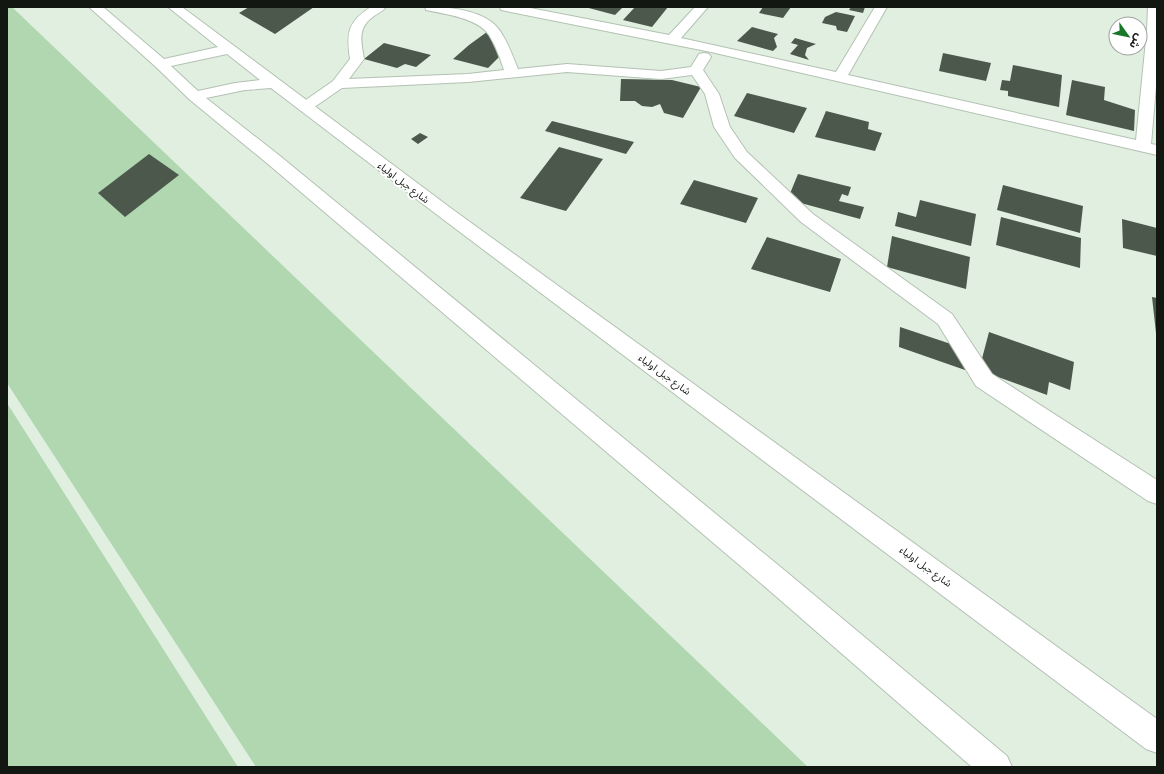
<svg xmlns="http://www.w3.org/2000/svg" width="1164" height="774" font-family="Lato,'Noto Sans Arabic',sans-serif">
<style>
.green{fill:#b0d7b0}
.building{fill:#4c584c}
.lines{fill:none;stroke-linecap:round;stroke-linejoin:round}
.street-casing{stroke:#b3c1b3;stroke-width:2}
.highway-casing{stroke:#b3c1b3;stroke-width:2}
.street{fill:#fff;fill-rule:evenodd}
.highway{fill:#fff;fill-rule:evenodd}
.labels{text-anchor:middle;stroke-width:4;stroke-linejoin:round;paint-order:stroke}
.street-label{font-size:10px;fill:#121712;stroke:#fff}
</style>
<rect width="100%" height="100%" fill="#e1efe1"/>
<path class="green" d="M7 7H12L808 767H256L7 383Z
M7 403 238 767H7Z"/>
<path class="building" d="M249 7H314L275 34 239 13Z
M585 7H623L615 15Z
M635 7H668L652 27 623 20Z
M763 7H791L783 18 759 13Z
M851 7H865L863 13 849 10Z
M836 12 855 16 847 32 837 30 836 26 822 23 825 17Z
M752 27 778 34 774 38 777 47 773 51 737 41Z
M491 29 502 54 488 68 453 59 469 45Z
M795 38 816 44 807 48 805 55 809 60 790 54 798 45 791 43Z
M384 43 431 55 416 67 405 64 397 68 364 59Z
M943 53 991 63 986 81 939 71Z
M1013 65 1062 75 1059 107 1008 96V91L1000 90 1002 80 1010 81Z
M621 79 672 80 701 87 683 118 664 113 660 104 652 107 642 106 635 101H620Z
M1072 80 1105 87 1104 100 1135 110 1134 131 1066 115Z
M747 93 807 108 794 133 734 116Z
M826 111 869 122 868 129 882 133 875 151 815 137Z
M552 121 634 142 626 154 545 131Z
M420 133 428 137 418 144 411 139Z
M559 147 603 159 566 211 520 198Z
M149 154 179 175 125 217 98 193Z
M798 174 851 187 848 196 842 194 839 201 864 207 860 219 797 202 789 196Z
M694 180 758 198 746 223 680 204Z
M1003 185 1083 206 1080 233 997 210Z
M920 200 976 214 971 246 895 226 898 212 916 217Z
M1001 217 1081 238 1080 268 996 245Z
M1122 219 1157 228V256L1123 248Z
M892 236 970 257 966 289 887 267Z
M767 237 841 259 830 292 751 269Z
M1152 297 1157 298V333H1156Z
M900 327 960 347 965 359V370L899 347Z
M989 332 1074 362 1070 390 1049 382 1047 395 979 370Z"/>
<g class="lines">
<g class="street-casing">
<path id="street" d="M371 7H386C383 11 378 13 374 16 357 28 361 41 364 59L349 79 468 74 504 70C500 58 496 46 489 35 478 18 445 14 426 10L425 7C447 7 481 9 497 27 507 39 512 55 518 69L567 64 661 71 691 67 699 54 704 53 709 54 711 57 703 70 719 94 730 127 747 152 813 214 952 314 992 374 1157 480V504L1148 501 976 386 938 324 801 222 735 158 714 127 705 94 692 75 661 79 567 72 468 82 342 88 310 110 305 112 300 110 297 107 300 104 333 81 350 59C346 33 348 21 371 7Z
M500 7H525L669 35 695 7H708L681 38 836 72 875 7H887L848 75 1136 140 1147 30 1148 7H1157V75L1151 144 1157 145V155L711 52 501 10Z"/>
</g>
<g class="highway-casing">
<path id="highway" d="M89 7H103L164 59 218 47 168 7H182L452 209 1157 719V753L1146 749 440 217 271 88 245 90 206 98 280 156 789 574 1007 756 1012 767H972L771 592 268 164 189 99 156 67ZM227 54 260 80 235 83 198 91 171 66Z"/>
</g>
<use href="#street" class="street"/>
<use href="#highway" class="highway"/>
</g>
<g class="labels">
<g class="street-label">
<text transform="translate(404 182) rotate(37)" y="4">شارع جبل اولياء</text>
<text transform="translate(665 374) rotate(36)" y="4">شارع جبل اولياء</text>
<text transform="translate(926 566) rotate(36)" y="4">شارع جبل اولياء</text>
</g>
</g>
<rect width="1164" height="774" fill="none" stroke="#121712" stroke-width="16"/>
<g transform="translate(1128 36) rotate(123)"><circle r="19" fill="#ffffff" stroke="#a0a2a0"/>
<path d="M0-3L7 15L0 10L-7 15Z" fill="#197828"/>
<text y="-6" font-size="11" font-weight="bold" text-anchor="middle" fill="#121712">ش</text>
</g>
</svg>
